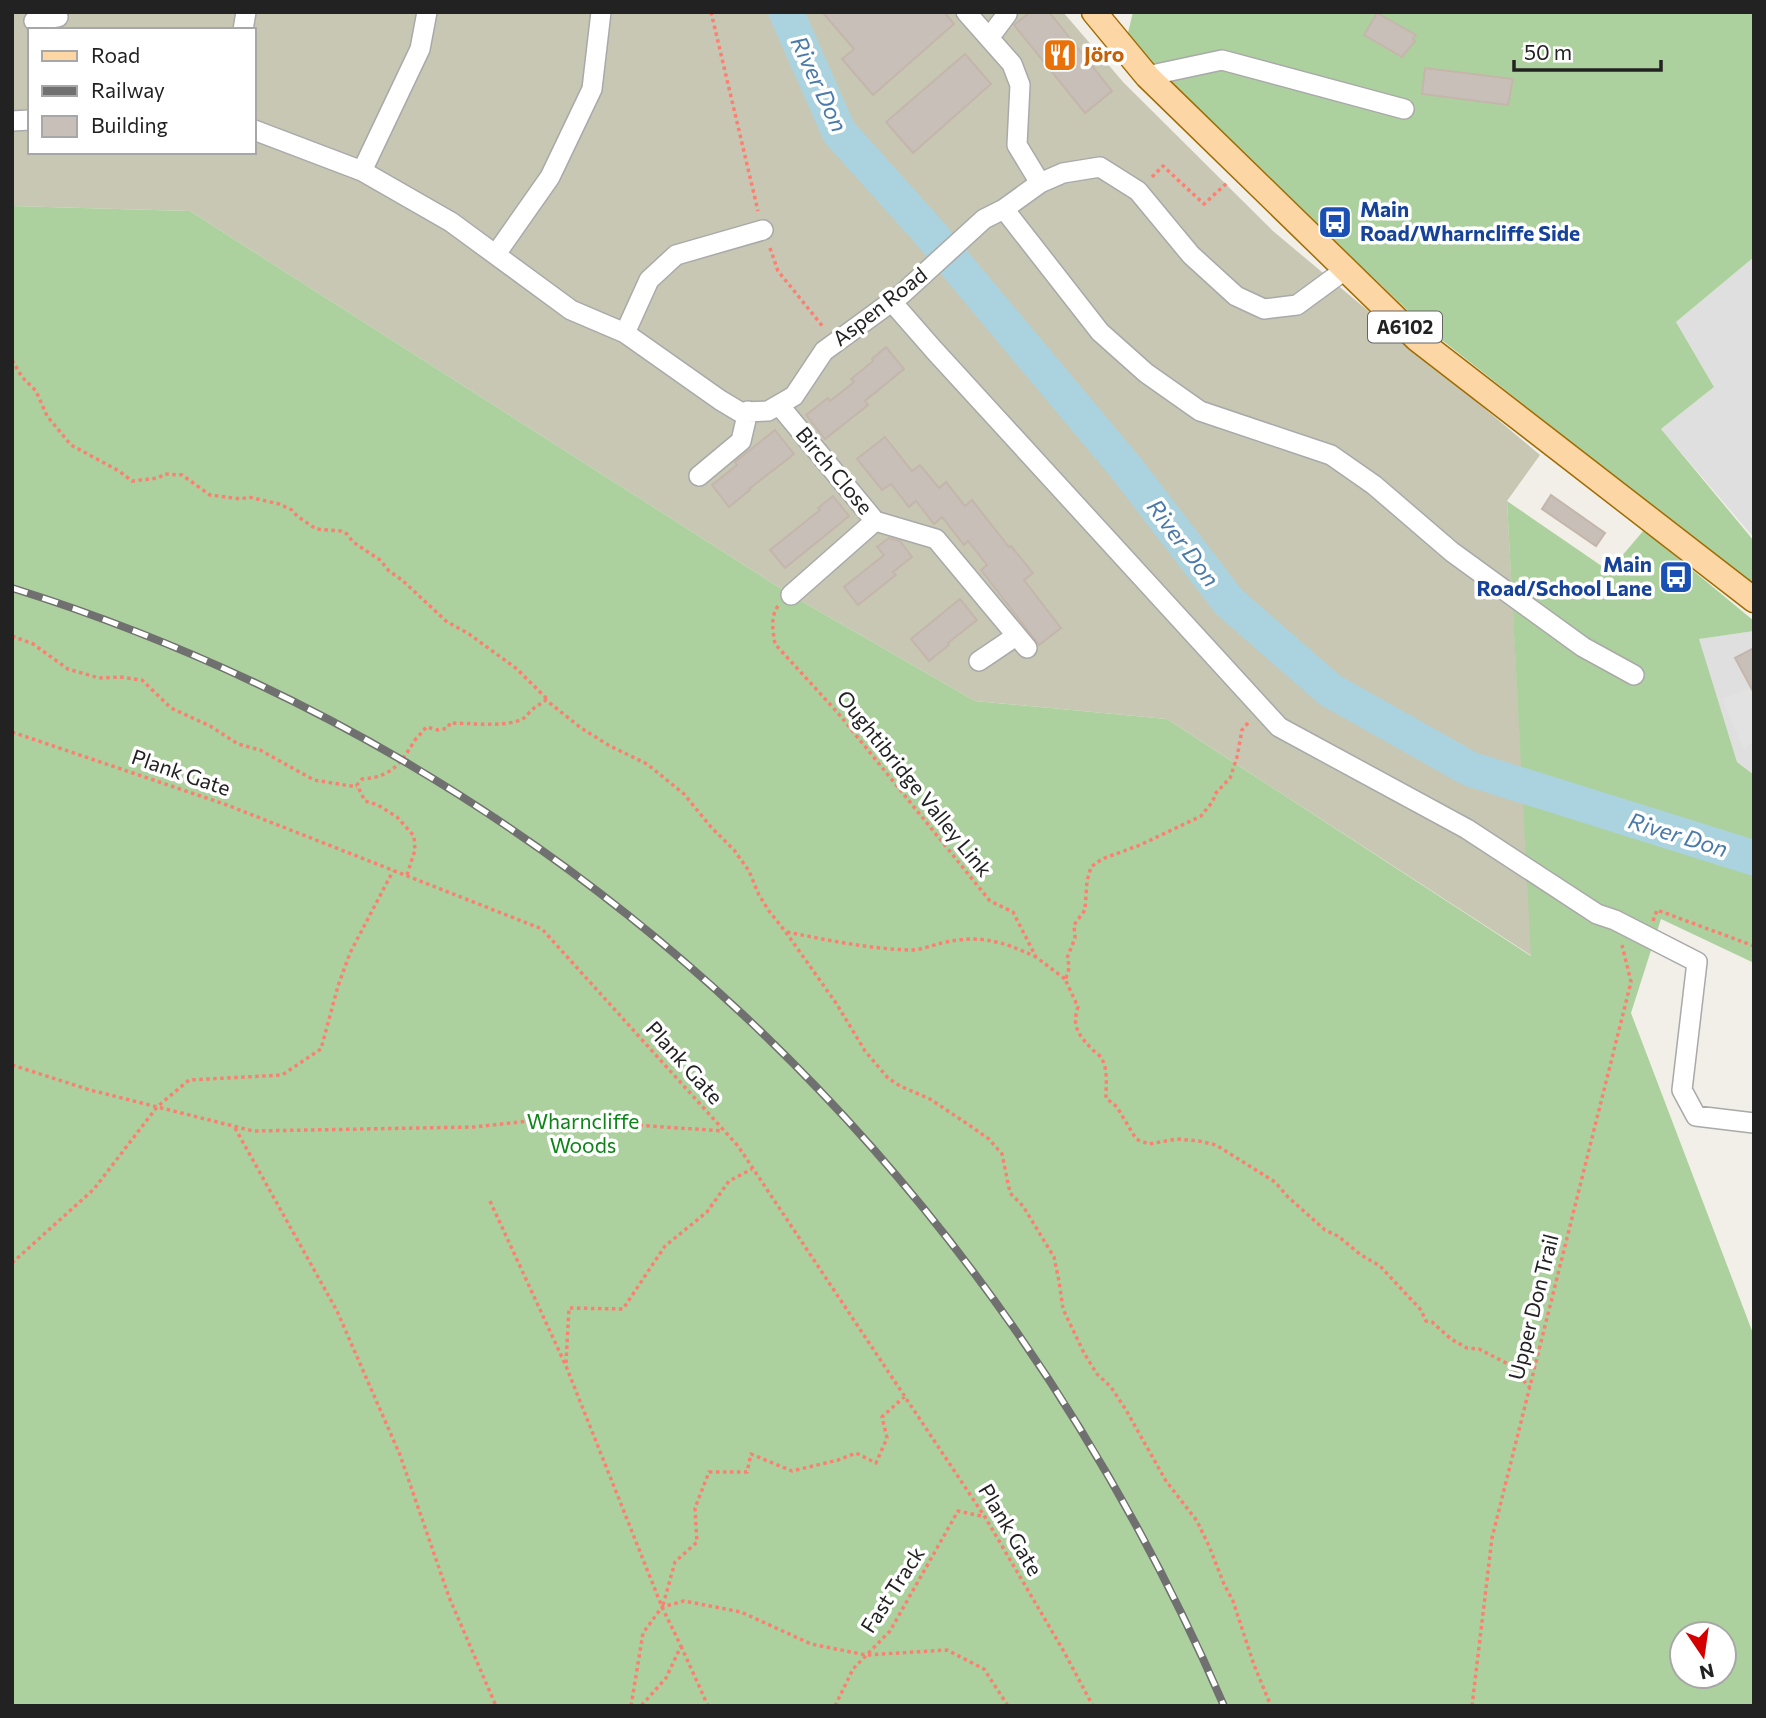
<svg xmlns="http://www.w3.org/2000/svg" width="1766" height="1718" font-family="Commissioner,sans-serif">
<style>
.residential{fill:#e0dfdf}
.construction{fill:#c7c7b4;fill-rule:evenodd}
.forest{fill:#add19e;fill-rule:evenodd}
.parking{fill:#e2e2e2}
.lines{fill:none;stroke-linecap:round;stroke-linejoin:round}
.river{stroke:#aad3df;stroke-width:35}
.building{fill:#c7bfb8;stroke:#c4b6ab;stroke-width:2}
.minor-casing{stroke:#a9a9a9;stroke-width:22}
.major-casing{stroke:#a06b00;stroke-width:27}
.path{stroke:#fa8072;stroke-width:3.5;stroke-dasharray:3.5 3.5;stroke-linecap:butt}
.minor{stroke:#fff;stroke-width:19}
.major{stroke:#fcd6a4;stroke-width:24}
.rail-casing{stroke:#707070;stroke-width:8}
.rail{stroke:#fff;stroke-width:5;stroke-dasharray:16;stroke-linecap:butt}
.labels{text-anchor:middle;stroke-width:7;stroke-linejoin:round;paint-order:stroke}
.shield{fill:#fff;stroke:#646464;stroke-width:2}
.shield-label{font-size:19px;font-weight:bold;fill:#222}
.food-label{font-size:21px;font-weight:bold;fill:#c56008;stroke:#fff;text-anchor:start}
.transit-label{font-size:21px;font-weight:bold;fill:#164399;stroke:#fff;text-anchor:start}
.street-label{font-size:21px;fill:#222;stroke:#fff}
.park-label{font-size:21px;fill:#0c8416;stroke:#fff}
.water-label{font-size:23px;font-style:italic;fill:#4a7aab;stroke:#fff}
</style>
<rect width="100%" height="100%" fill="#f2efe9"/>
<path class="residential" d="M1754 257V538L1661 429 1714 387 1676 322Z
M1754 631V775L1737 762 1698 639Z"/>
<path class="construction" d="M12 12H1063L1124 83 1273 231 1540 455 1507 501 1532 956 1167 719 975 701 791 595 190 211 12 206ZM30 30H254V152H30Z"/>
<path class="forest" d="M1133 12H1754V257L1676 322 1714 387 1661 429 1754 541V586L1424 326 1126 41Z
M12 206 190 211 791 595 975 701 1167 719 1531 956 1507 501 1609 571 1644 530 1754 621V631L1699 639 1737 762 1754 775V963L1661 919 1631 1013 1754 1336V1706H12ZM1682 1634H1724V1676H1682Z"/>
<path class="parking" d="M1754 687V741L1744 750 1722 699Z"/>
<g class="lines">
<path class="river" d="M786 12 839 132 927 230 1127 469 1229 602 1330 690 1470 769 1754 858"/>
</g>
<path class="building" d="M822 12H944L954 24 873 95 842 59 854 49Z
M1030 12H1049L1112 91 1085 113 1014 25Z
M1377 13 1416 35 1413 39 1415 41 1402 57 1364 35Z
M965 54 991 84 913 153 886 122Z
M1425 68 1513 79 1508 105 1422 94Z
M886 347 904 369 865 401 868 405 825 439 806 415 828 398 830 401 854 382 851 379 873 361 872 359Z
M775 430 794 454 749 489 750 490 729 507 712 485 737 465 735 462Z
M885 437 912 471 920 465 939 488 946 482 965 506 972 500 1009 547 1011 546 1033 573 1024 580 1061 628 1039 645 981 570 987 565 968 541 964 545 942 517 934 524 916 501 909 507 891 484 882 490 857 459Z
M1551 495 1605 533 1596 546 1542 509Z
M833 496 849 516 785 568 770 550 820 510 818 508Z
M889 538 900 541 912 557 893 572 896 575 858 605 844 587 884 555 877 547Z
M960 599 977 620 948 643 949 645 929 661 911 639Z
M1754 648V693L1735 658Z"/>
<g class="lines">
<g class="minor-casing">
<path id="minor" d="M966 12 1012 64 1020 85 1017 145 1040 183
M34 21 58 17
M243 30 246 12
M989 38 1007 14 1006 12
M1147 76 1222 60 1404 109
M12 121 30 120
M254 130 362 171 451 222 571 310 625 333 720 400 740 412 768 411 794 396 824 351 902 294 984 219 1004 209 1040 183 1063 173 1100 167 1138 191 1191 255 1236 296 1264 309 1297 305 1346 269
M362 171 420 49 427 12
M1004 209 1100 332 1146 373 1200 411 1331 455 1374 485 1452 552 1583 647 1634 675
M496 254 550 177 592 89 601 12
M892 302 934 350 1279 727 1467 829 1597 914 1615 920 1697 962 1682 1090 1696 1116 1754 1123
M625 333 649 280 676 255 763 230
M779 405 875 521 936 539 1027 648
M699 476 741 441 748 411
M791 595 875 521
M979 661 1016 636"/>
</g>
<g class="major-casing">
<path id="major" d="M1094 12 1147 76 1417 339 1754 600"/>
</g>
<path class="path" d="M711 12 758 211
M1152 177 1163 166 1204 204 1228 182
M770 248 778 271 824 328
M12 360 22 377 36 391 47 416 71 445 119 471 132 481 158 478 165 474 182 475 210 495 241 499 249 497 279 504 292 510 297 516 316 529 341 531 347 534 353 542 380 560 389 571 402 580 446 621 469 634 517 669 548 700
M778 606C770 617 773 631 775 644L838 713 990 901 1013 912 1036 957 1065 979
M12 636 33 644 68 669 99 678 120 677 142 680 171 708 210 726 238 744 260 750 314 780 357 787
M1248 723 1242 730 1237 757 1230 778 1215 794 1213 801 1201 816 1140 845 1102 859 1091 867 1087 881 1085 910 1074 925 1075 938 1067 958C1070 965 1069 973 1065 979L1078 1007C1071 1027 1080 1037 1094 1051 1096 1052 1101 1057 1102 1059 1108 1070 1106 1086 1106 1098L1117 1107 1136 1139 1149 1144 1177 1139 1199 1141 1216 1145 1275 1182 1288 1197 1325 1230 1338 1236 1361 1255 1380 1266 1421 1310 1426 1321 1432 1322 1451 1339 1467 1348 1479 1349 1510 1365 1530 1388
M12 732 227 805 542 929 738 1146 985 1517 1063 1650 1093 1706
M407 875 415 850 414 836 397 817 378 805 365 801 357 785 362 779C392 777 401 763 415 740 419 735 423 732 426 727L438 730 448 728 450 723C468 723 510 728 524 718 527 716 529 712 532 710 536 706 541 704 546 700L581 728 610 746 647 764 684 794 711 827 734 850 749 871 759 895 769 911 785 931 836 1003 865 1051 882 1071 888 1078 900 1086 930 1099 969 1125 989 1139 1002 1154 1010 1193 1023 1206 1054 1257 1059 1281 1063 1309 1084 1353 1097 1374 1111 1387 1126 1410 1166 1481 1197 1521 1209 1546 1224 1584 1233 1601 1254 1665 1271 1706
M1653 921 1657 910 1754 946
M787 932C827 940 869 949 911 950 921 950 932 945 942 943 979 934 1002 941 1036 957
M12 1065 90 1090 253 1131 474 1127 547 1119 723 1131
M235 1128 337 1311 400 1455 449 1597 496 1706
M490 1201 566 1366 662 1607 681 1646 666 1678 641 1706
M12 1263 94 1189 157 1107 189 1080 282 1075 321 1049 338 986 350 953 393 871
M566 1363 569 1308 623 1309 665 1246 707 1212 729 1181 752 1169
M663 1605 675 1562 697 1542 695 1508 709 1472H747L751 1454 792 1471 838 1460 856 1453 876 1463 887 1438 882 1417 905 1396
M681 1646 708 1706
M631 1706 643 1633 662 1607 684 1601 741 1612 811 1644 866 1655 947 1650 984 1669 1008 1706
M835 1706 853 1669 890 1631 958 1511 985 1517
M1472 1706 1492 1538 1631 982 1622 945"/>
<use href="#minor" class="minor"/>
<use href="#major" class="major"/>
<g class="rail-casing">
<path id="rail" d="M12 588C570 763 994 1173 1224 1706"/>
</g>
<use href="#rail" class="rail"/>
</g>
<defs>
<g id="restaurant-square" transform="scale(1.75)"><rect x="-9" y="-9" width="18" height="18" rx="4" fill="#e8710a" stroke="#fff"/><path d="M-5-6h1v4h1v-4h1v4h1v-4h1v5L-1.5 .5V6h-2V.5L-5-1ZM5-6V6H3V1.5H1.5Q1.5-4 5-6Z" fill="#fff"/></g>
<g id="bus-square" transform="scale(1.75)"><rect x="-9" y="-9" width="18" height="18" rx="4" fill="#1a4fb4" stroke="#fff"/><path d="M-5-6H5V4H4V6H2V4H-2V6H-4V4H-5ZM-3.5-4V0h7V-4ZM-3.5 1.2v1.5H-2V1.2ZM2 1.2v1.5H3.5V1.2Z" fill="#fff"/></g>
</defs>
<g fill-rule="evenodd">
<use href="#restaurant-square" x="1060" y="55"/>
<use href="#bus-square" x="1335" y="222"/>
<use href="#bus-square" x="1676" y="577"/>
</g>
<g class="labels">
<rect class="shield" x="1368" y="311.5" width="74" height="31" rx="5"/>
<g class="shield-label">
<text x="1405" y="334">A6102</text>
</g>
<g class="food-label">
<text x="1084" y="62">Jöro</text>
</g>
<g class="transit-label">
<text x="1360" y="217">Main<tspan x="1360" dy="24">Road/Wharncliffe Side</tspan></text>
<text x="1652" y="572" text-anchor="end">Main<tspan x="1652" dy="24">Road/School Lane</tspan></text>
</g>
<g class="street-label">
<text transform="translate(880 307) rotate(-38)" y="7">Aspen Road</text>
<text transform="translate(834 471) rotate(50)" y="7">Birch Close</text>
<text transform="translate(181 773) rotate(19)" y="7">Plank Gate</text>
<text transform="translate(914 784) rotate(51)" y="7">Oughtibridge Valley Link</text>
<text transform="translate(684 1063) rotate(48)" y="7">Plank Gate</text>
<text transform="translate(1534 1307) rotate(-76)" y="7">Upper Don Trail</text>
<text transform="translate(1010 1530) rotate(59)" y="7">Plank Gate</text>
<text transform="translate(893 1590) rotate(-57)" y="7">Fast Track</text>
</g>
<g class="park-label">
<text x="583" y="1129">Wharncliffe<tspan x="583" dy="24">Woods</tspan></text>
</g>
<g class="water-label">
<text transform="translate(819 84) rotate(65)" y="8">River Don</text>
<text transform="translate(1183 543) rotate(53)" y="8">River Don</text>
<text transform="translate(1678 835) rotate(17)" y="8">River Don</text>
</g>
</g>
<rect width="1766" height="1718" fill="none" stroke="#222222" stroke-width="28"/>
<rect x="28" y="28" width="228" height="126" fill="#ffffff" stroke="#a7a7a7" stroke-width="2"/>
<rect x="42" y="51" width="35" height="10" fill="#fcd6a4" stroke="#a7a7a7" stroke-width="2"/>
<text x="91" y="63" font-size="21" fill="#222222">Road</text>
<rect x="42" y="86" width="35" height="10" fill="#707070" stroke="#a7a7a7" stroke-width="2"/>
<text x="91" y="98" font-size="21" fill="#222222">Railway</text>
<rect x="42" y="116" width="35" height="21" fill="#c7bfb8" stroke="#a7a7a7" stroke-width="2"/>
<text x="91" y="133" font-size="21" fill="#222222">Building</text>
<g transform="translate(1703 1655) rotate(167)"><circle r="33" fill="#ffffff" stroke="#a7a7a7" stroke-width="2"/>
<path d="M0-5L12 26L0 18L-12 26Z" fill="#d40000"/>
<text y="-10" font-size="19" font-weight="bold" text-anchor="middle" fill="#222222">N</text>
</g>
<path d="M1514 60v10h147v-10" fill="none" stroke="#222222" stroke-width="3.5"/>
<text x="1524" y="60" font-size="21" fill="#222222" stroke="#ffffff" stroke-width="5" paint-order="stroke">50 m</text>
</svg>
